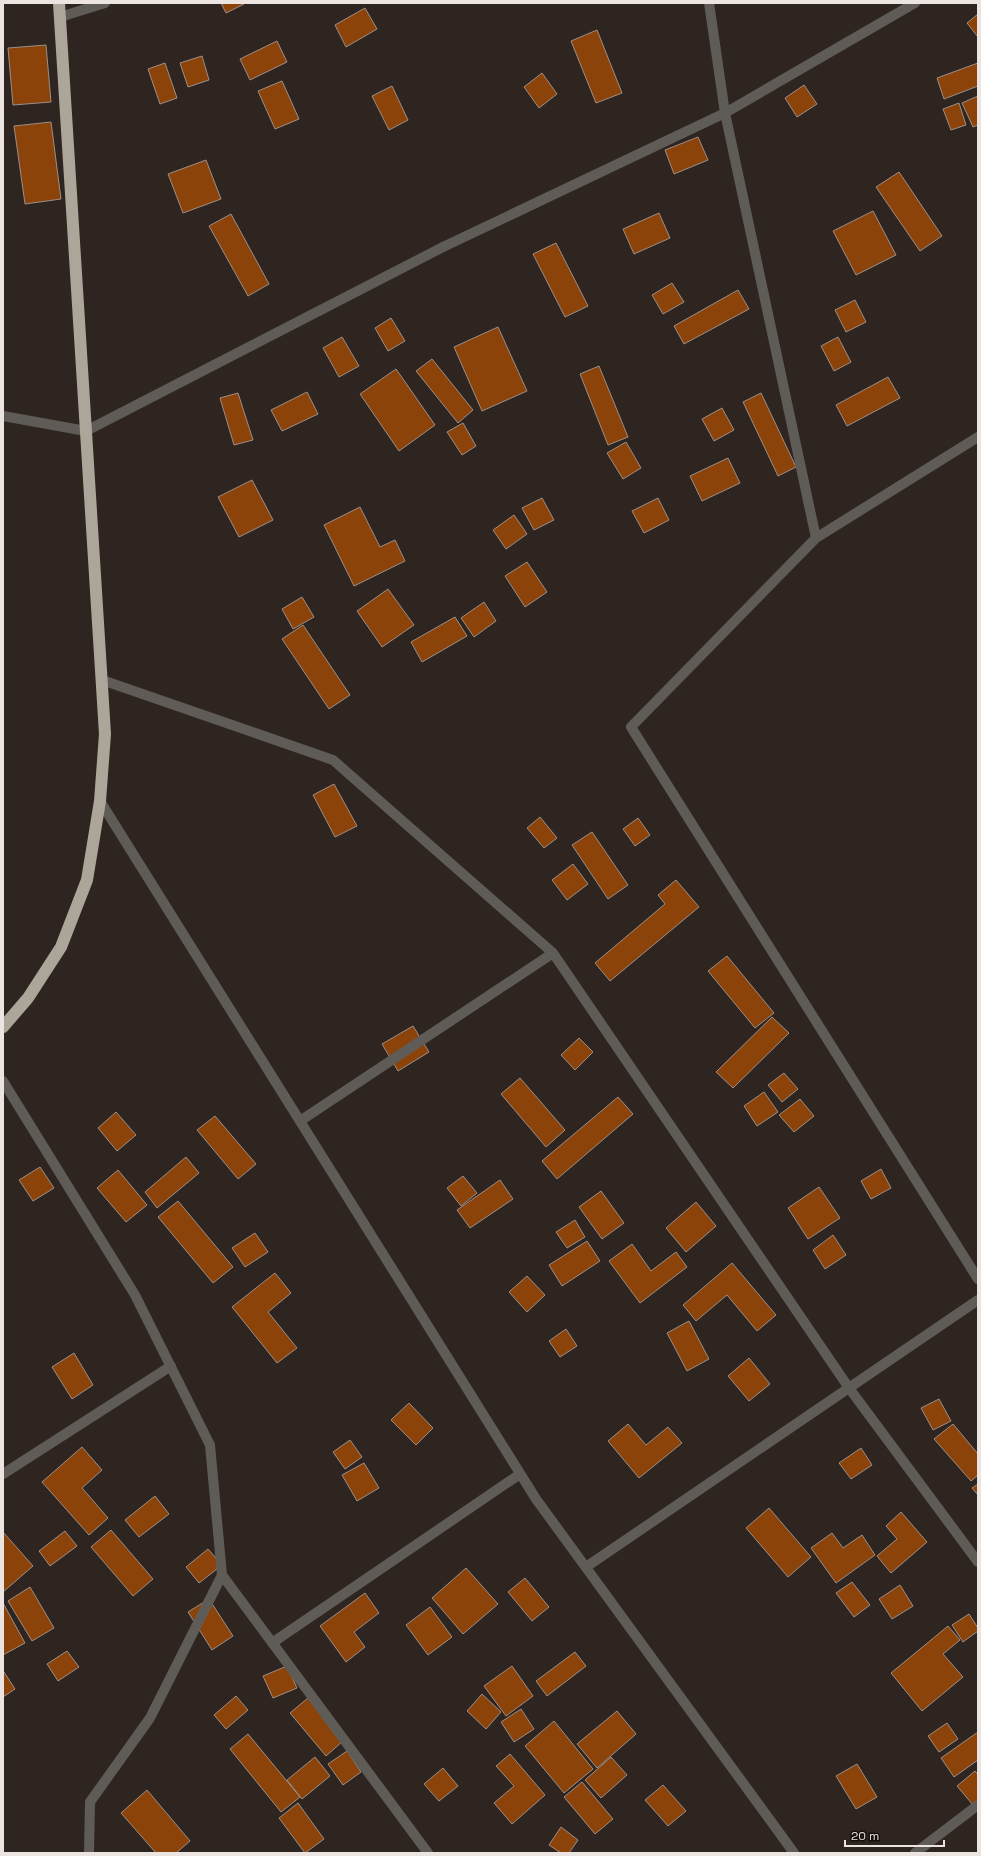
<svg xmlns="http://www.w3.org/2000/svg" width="981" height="1856" font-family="'Space Grotesk',sans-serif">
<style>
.building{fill:#8c430a;stroke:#9c8f89}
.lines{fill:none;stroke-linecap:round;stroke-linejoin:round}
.minor{stroke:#5f5c58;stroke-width:10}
.highway{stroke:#aca59a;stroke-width:12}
</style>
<rect width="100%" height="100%" fill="#2f2520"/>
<path class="building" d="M221 3H244V4L226 13Z
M365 8 377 29 346 47 335 25Z
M978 14V37L967 23Z
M597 30 622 93 596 103 571 41Z
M277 41 287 62 250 80 240 59Z
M46 45 51 102 13 105 8 48Z
M202 56 209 80 188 87 180 63Z
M165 63 177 98 160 104 148 69Z
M978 63V86L944 99 937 78Z
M542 73 557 94 539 108 524 87Z
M282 81 299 119 275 129 258 91Z
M804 85 817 104 797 117 785 98Z
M392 86 408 120 389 130 372 96Z
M978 96V125L973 127 962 103Z
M959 103 966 125 951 130 943 109Z
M51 122 61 199 25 204 14 126Z
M698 137 708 160 674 174 665 150Z
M206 160 221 199 183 213 168 174Z
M899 172 942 236 920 251 876 187Z
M873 211 896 255 856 275 833 231Z
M659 213 670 238 634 254 623 229Z
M231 214 269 284 248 296 209 226Z
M556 243 588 306 565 317 533 254Z
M672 283 684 302 663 314 652 295Z
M738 290 749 309 684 344 674 326Z
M855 300 866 322 846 332 835 310Z
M391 318 405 341 388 351 375 328Z
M498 327 527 391 482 411 454 347Z
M342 337 359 366 339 377 323 348Z
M838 337 851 362 834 371 821 346Z
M432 359 473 410 458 423 416 371Z
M599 366 628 437 608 445 580 374Z
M396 369 435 425 399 451 360 394Z
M888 377 900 398 847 426 836 405Z
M307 392 318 414 282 431 271 410Z
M238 393 253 440 234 445 220 398Z
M761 393 796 467 778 476 743 402Z
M722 408 734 430 714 441 702 419Z
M463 423 476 446 462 455 447 432Z
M626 442 641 468 623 479 607 453Z
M728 458 740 483 702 501 690 476Z
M252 480 273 520 239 537 218 497Z
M542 498 554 520 534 530 522 508Z
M658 498 669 520 644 533 632 511Z
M360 507 380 547 395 540 405 561 354 586 324 525Z
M514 515 527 534 506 549 493 530Z
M527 562 547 592 525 607 505 576Z
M388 589 414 625 382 647 357 611Z
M302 597 314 617 293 629 282 609Z
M484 602 496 621 474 637 461 618Z
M455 617 467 636 422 662 411 642Z
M303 625 350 695 329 709 282 639Z
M334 784 357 826 335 837 313 795Z
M540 817 557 838 544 848 527 828Z
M638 818 650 835 635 846 623 829Z
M592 832 628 885 608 899 572 845Z
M573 864 588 884 567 900 552 880Z
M676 880 699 907 610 981 595 963 665 904 658 895Z
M727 956 774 1013 755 1028 708 971Z
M772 1017 789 1033 733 1088 716 1072Z
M413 1026 429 1052 398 1071 382 1044Z
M579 1038 593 1052 575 1070 561 1055Z
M784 1073 798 1089 782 1102 768 1085Z
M520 1078 565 1130 546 1147 501 1094Z
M764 1092 778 1112 757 1126 744 1106Z
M618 1097 633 1114 557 1179 542 1161Z
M800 1099 814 1116 794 1132 779 1115Z
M116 1112 136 1135 117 1151 98 1128Z
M215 1116 256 1164 238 1179 197 1130Z
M186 1157 199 1173 157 1208 145 1192Z
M40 1167 54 1188 33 1201 19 1180Z
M881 1169 891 1188 871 1199 861 1181Z
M118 1170 147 1205 126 1222 97 1188Z
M463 1176 477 1193 461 1206 447 1188Z
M500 1180 513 1199 470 1228 457 1210Z
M819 1187 840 1218 808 1239 788 1208Z
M601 1191 624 1223 602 1239 579 1207Z
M178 1201 233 1267 213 1283 158 1217Z
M696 1202 716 1226 686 1252 666 1228Z
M575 1220 585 1237 567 1248 556 1232Z
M255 1233 268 1252 245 1267 232 1248Z
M833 1235 846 1255 825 1269 813 1250Z
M587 1241 600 1261 562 1286 549 1265Z
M632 1244 651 1271 676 1252 687 1267 640 1303 609 1261Z
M732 1263 776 1315 757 1331 727 1295 696 1321 683 1305Z
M275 1273 291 1293 268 1312 297 1348 277 1363 232 1307Z
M527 1276 545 1295 527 1312 509 1292Z
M689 1321 709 1359 687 1371 667 1333Z
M566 1329 577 1346 560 1357 549 1341Z
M74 1353 93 1385 72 1399 52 1367Z
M749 1358 770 1384 749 1401 728 1376Z
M939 1399 951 1421 933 1430 921 1408Z
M409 1403 433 1428 416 1445 391 1420Z
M628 1424 646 1445 668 1427 682 1443 639 1478 608 1441Z
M953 1424 978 1454V1475L971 1481 934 1439Z
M350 1440 362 1457 345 1469 333 1452Z
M82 1447 102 1470 82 1488 108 1518 89 1535 42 1482Z
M861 1448 872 1465 851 1479 839 1463Z
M364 1463 379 1488 357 1501 342 1475Z
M978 1484V1495L972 1488Z
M155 1496 169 1514 139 1537 125 1520Z
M769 1508 811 1557 788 1577 746 1528Z
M901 1512 927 1542 891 1573 877 1556 897 1539 886 1526Z
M111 1530 153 1579 133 1596 91 1547Z
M65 1531 77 1546 50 1566 39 1551Z
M3 1532 33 1566 3 1592Z
M832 1533 843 1548 862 1535 875 1555 836 1583 811 1548Z
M208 1549 222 1565 199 1583 186 1567Z
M466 1568 498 1604 463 1634 432 1598Z
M525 1578 549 1607 532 1621 508 1592Z
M852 1582 870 1605 854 1617 836 1593Z
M900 1585 913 1606 892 1619 879 1599Z
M30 1587 54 1628 32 1641 8 1601Z
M365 1593 379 1613 354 1632 365 1647 346 1662 320 1626Z
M209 1599 233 1636 212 1650 188 1612Z
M3 1603 25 1643 3 1655Z
M430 1607 452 1637 428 1655 406 1625Z
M969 1614 978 1628V1631L963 1642 952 1625Z
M948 1626 960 1640 943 1654 963 1677 922 1711 891 1673Z
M67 1651 79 1667 58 1681 47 1664Z
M575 1652 586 1666 547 1696 536 1681Z
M287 1666 297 1688 273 1698 263 1676Z
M512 1666 533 1696 506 1716 484 1686Z
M4 1672 15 1689 3 1697V1673Z
M482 1694 501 1712 486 1729 467 1711Z
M236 1696 248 1710 226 1729 214 1715Z
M308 1698 343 1741 326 1756 290 1713Z
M521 1709 534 1729 514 1742 501 1722Z
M617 1711 636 1734 597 1768 577 1744Z
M554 1721 593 1769 564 1793 525 1746Z
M947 1723 958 1739 939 1752 928 1736Z
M978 1732V1760L954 1777 941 1758Z
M248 1734 300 1797 281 1812 230 1749Z
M347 1751 361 1772 343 1785 328 1764Z
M510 1754 545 1795 512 1824 494 1803 514 1786 496 1766Z
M315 1757 330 1776 302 1799 287 1780Z
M611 1757 627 1775 601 1798 585 1780Z
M857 1764 877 1797 856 1809 836 1776Z
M443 1768 458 1786 439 1801 424 1784Z
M975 1771 978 1775V1811L957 1786Z
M582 1782 613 1819 595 1834 564 1797Z
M663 1785 686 1811 668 1826 645 1800Z
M147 1790 190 1841 176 1853H156L121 1813Z
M298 1803 324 1839 305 1853 279 1818Z
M561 1827 578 1840 569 1853H561L549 1845Z"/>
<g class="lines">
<path class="minor" d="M709 3 725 113 816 538
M60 17 105 3
M3 416 86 431 443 247 725 113 915 3
M978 437 816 538 631 727 978 1279
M102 680 333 760 553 953 849 1388 978 1562
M100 801 536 1499 794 1853
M3 1081 135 1295 210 1445 222 1575 150 1718 90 1802 89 1853
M300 1121 553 953
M3 1474 171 1366
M586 1567 978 1300
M222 1575 428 1853
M272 1643 520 1474
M915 1853 978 1805"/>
<path class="highway" d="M3 1027 28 998 61 947 87 880 100 801 105 734 59 3"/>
</g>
<rect width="981" height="1856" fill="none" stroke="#ebe4e1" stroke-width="8"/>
<path d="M845 1840v6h99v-6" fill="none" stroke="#ebe4e1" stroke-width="2"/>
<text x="851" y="1840" font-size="12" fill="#ebe4e1" stroke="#140f0d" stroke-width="3" paint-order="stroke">20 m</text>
</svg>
